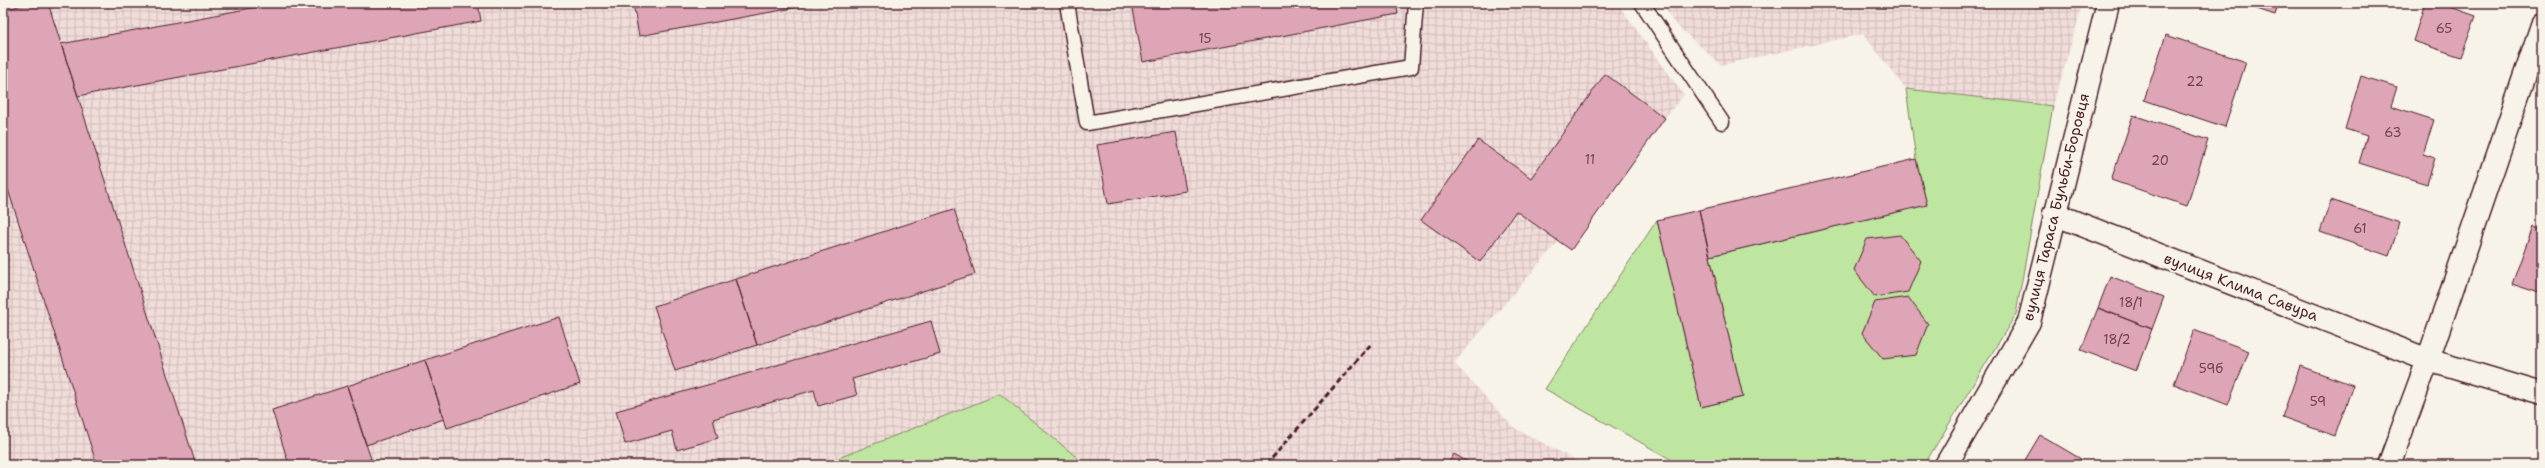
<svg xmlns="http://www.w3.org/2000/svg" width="2545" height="468" font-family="'Shantell Sans',sans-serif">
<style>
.industrial{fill:url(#industrial-grid)}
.green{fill:#bfe6a1;stroke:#848266}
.building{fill:#dea5b6;stroke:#4a1f2b}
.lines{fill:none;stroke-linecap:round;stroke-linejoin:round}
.lane-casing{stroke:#4a1f2b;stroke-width:17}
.street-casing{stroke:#4a1f2b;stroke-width:25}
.secondary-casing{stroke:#4a1f2b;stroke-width:25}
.lane{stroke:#f7f3e8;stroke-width:14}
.street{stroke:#f7f3e8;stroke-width:22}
.secondary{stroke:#f7f3e8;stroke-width:22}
.rail{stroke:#4a1f2b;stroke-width:3;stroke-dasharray:6 3;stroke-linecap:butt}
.labels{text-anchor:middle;stroke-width:4;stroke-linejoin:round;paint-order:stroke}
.number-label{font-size:13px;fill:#6f404e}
.street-label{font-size:15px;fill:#4a1f2b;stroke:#f7f3e8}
</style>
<defs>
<pattern id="industrial-grid" width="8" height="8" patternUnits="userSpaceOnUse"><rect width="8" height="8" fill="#f0dcd9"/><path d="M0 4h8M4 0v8" fill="none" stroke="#cfbcba"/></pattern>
</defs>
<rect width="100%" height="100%" fill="#f7f3e8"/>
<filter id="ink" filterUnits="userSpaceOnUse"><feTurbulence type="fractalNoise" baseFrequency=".025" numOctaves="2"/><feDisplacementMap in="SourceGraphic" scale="8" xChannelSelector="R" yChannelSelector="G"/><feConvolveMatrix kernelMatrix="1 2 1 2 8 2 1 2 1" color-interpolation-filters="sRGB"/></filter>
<g filter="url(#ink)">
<path class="industrial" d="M3 3H1617L1684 95 1454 363 1513 427 1584 465H3Z
M1662 3H2083L2053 106 1906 89 1863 34 1721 65 1674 23Z"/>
<path class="green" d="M1906 89 2053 106 2016 314 1924 465H1681L1545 389 1657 220 1701 407 1743 397 1710 256 1927 205 1916 159Z
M1000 394 1086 465H821Z"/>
<path class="building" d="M27 3H48L196 465H97L3 174V11Z
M278 3H478L481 21 78 96 61 44Z
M633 3H821L639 36Z
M1132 3H1396L1398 14 1143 62Z
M2239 3H2279L2275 15Z
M2425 3H2439L2476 16 2461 57 2413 41Z
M2166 35 2246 62 2225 127 2144 100Z
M1605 74 1665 118 1571 250 1516 211 1480 262 1421 220 1478 140 1531 178Z
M2361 76 2397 87 2391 106 2434 120 2423 154 2435 158 2427 184 2359 163 2367 136 2345 129Z
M2133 115 2208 140 2187 206 2111 180Z
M1176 132 1186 191 1108 204 1097 145Z
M1916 159 1927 205 1710 256 1699 210Z
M2331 200 2400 223 2389 256 2320 232Z
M954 209 975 274 757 345 736 279Z
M1699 210 1743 397 1701 407 1657 220Z
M2533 226 2542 229V294L2512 284Z
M1900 235 1921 261 1908 292 1875 297 1854 270 1867 239Z
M2110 276 2164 297 2152 329 2098 308Z
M736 279 757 345 675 371 654 306Z
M1908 297 1928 324 1916 355 1883 359 1862 333 1875 302Z
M2098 308 2152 329 2136 371 2081 350Z
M559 317 580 384 447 428 425 360Z
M931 321 940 354 852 379 857 395 818 406 814 390 713 419 718 438 677 450 672 431 625 444 616 411Z
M2194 330 2249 351 2228 405 2174 384Z
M425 360 444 419 366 445 347 386Z
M2300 366 2353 385 2335 436 2282 417Z
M347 386 371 459 354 465H289L272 410Z
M2040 435 2081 459 2078 465H2022Z
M1454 454 1473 465H1447Z"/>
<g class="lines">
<g class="lane-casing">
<path id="lane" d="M1067 3 1087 123 1411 67 1416 3
M1642 3 1722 122"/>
</g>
<g class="street-casing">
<path id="street" d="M2054 214 2428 360 2542 394
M1946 465 2029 322 2108 3"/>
</g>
<g class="secondary-casing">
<path id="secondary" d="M2389 465 2428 360 2542 25"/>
</g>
<use href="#lane" class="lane"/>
<use href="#street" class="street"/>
<use href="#secondary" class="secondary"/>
<path class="rail" d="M1266 465 1372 343"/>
</g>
</g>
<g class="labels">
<g class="number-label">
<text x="2444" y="33">65</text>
<text x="1205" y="43">15</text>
<text x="2195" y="86">22</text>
<text x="2393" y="137">63</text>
<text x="1590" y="164">11</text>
<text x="2160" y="165">20</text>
<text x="2360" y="233">61</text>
<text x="2131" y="307">18/1</text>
<text x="2117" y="344">18/2</text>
<text x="2211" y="373">59б</text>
<text x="2318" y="406">59</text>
</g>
<g class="street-label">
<text transform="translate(2056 207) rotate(-76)" y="5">вулиця Тараса Бульби-Боровця</text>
<text transform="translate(2241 287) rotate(21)" y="5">вулиця Клима Савура</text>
</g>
</g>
<rect width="2545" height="468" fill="none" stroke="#f7f3e8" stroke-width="16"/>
<rect x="8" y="8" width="2529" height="452" fill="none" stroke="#4a1f2b" stroke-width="1.5" filter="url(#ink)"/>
</svg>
